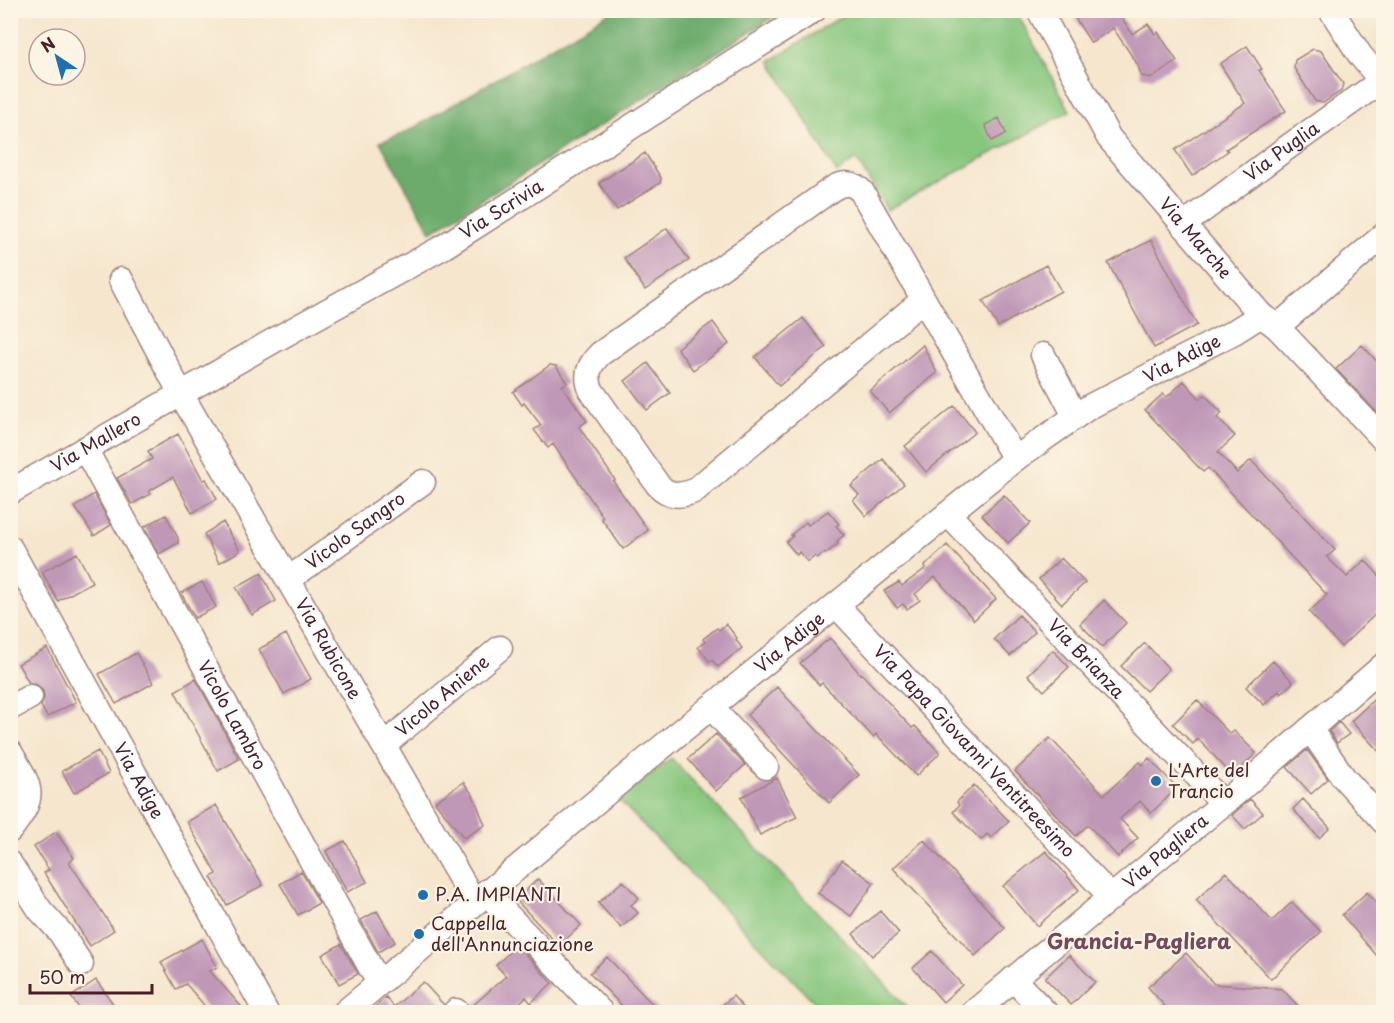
<svg xmlns="http://www.w3.org/2000/svg" width="1394" height="1023" font-family="'Playpen Sans',sans-serif">
<style>
.green{fill:#86c67d;stroke:#687254;stroke-width:1.5}
.forest{fill:#6cab6c;stroke:#5b654c;stroke-width:1.5}
.building{fill:#bf97b7}
.lines{fill:none;stroke-linecap:round;stroke-linejoin:round}
.minor-casing{stroke:#a0827c;stroke-width:27}
.minor{stroke:#fff;stroke-width:24}
.poi-dot{fill:#1f6fb2;stroke:#fcf5e5;stroke-width:2}
.labels{text-anchor:middle;stroke-width:4.5;stroke-linejoin:round;paint-order:stroke}
.street-label{font-size:18px;fill:#4a1f2b;stroke:#fcf5e5}
.poi-label{font-size:18px;fill:#4a1f2b;stroke:#fcf5e5;text-anchor:start}
.quarter-label{font-size:21px;font-weight:bold;fill:#73495c;stroke:#fcf5e5}
</style>
<rect width="100%" height="100%" fill="#fcf5e5"/>
<filter id="ink" filterUnits="userSpaceOnUse"><feTurbulence type="fractalNoise" baseFrequency=".0167" numOctaves="2"/><feDisplacementMap in="SourceGraphic" scale="12" xChannelSelector="R" yChannelSelector="G"/><feConvolveMatrix kernelMatrix="1 2 1 2 8 2 1 2 1" color-interpolation-filters="sRGB"/></filter>
<filter id="wash" filterUnits="userSpaceOnUse"><feTurbulence type="fractalNoise" baseFrequency=".008" numOctaves="4" result="noise"/><feDisplacementMap in="SourceGraphic" scale="24" xChannelSelector="R" yChannelSelector="G"/><feGaussianBlur stdDeviation="1.35" result="paint"/><feColorMatrix in="noise" values="0 0 0 0 0 0 0 0 0 0 0 0 0 0 0 0 0 1.4 0 .05"/><feComposite in="paint" operator="in"/></filter>
<g filter="url(#wash)">
<rect width="100%" height="100%" fill="#f6e6ce"/>
<path class="green" d="M850 11H1016L1070 111 887 210 856 159 837 173 770 61Z
M671 758 912 1012H824L619 800Z"/>
<path class="forest" d="M612 11H783L431 232 380 142 405 133Z"/>
<g id="blocks">
<path class="building" d="M1070 10H1117L1132 34 1148 24 1155 34 1158 32 1177 61 1152 78 1141 76 1138 65 1113 28 1091 43Z
M1247 46 1262 69 1259 70 1286 111 1226 149 1228 151 1192 176 1175 150 1245 103 1220 64Z
M1313 49 1321 51 1343 84 1341 91 1323 103 1315 101 1294 68 1295 60Z
M999 118 1006 134 992 141 985 125Z
M645 153 661 178 660 183 617 210 599 183Z
M667 228 689 260 645 290 624 258Z
M1151 240 1197 325 1154 348 1108 263Z
M1046 265 1061 291 998 327 983 301Z
M803 318 826 347 779 386 755 357Z
M713 322 729 344 693 370 677 348Z
M923 345 937 373 889 413 870 391Z
M1362 345 1383 368V419L1336 369Z
M648 363 670 393 647 410 625 381Z
M550 365 556 366 567 383 562 386 587 421 579 427 615 480 613 481 648 530 623 549 601 518 603 517 553 444 548 448 534 430 541 425 524 403 522 405 513 392Z
M1184 381 1200 399 1205 395 1222 413 1217 418 1235 436 1218 452 1237 473 1251 460 1335 550 1327 557 1347 577 1365 560 1383 580V607L1341 647 1309 612 1327 595 1208 468 1203 472 1145 410 1163 394 1167 397Z
M954 406 975 432 926 472 905 446Z
M178 434 203 480 206 479 217 499 192 513 173 477 149 491 151 494 132 504 117 478 152 459 148 451Z
M883 459 904 484 866 516 853 500 859 495 851 486Z
M94 494 111 525 94 536 75 507Z
M1004 495 1030 523 1008 543 982 515Z
M828 511 839 524 836 526 844 535 836 542 838 544 825 554 824 553 817 558 815 556 808 562 799 552 797 555 786 542 793 536 791 535 806 522 808 525Z
M166 515 178 538V543L159 554 144 527Z
M223 522 240 551 219 563 204 534Z
M947 545 996 599 974 620 935 577 915 594 920 600 907 609 903 604 897 608 884 591 899 582 902 586 926 568 925 566Z
M77 553 92 582 58 601 42 572Z
M1061 558 1085 583 1062 604 1039 579Z
M261 573 276 601 252 615 236 587Z
M202 582 216 607 195 618 181 593Z
M1104 600 1126 623 1102 647 1080 624Z
M1019 615 1035 632 1010 656 994 639Z
M726 624 737 638 736 640 742 648 718 667 712 660 710 662 698 647 705 642 703 639 717 628 719 630Z
M286 634 311 679 284 694 259 649Z
M830 638 860 674 861 673 912 728 915 726 940 753 916 776 876 734 873 737 822 683 819 685 800 663Z
M1145 643 1169 669 1146 691 1121 666Z
M47 648 76 702 47 717 41 706 44 698 43 691 37 685 29 683 18 664Z
M1053 650 1069 667 1044 691 1028 675Z
M136 653 153 683 116 704 99 674Z
M1273 661 1293 682 1281 694 1279 691 1264 705 1246 687Z
M196 679 239 759 218 771 175 691Z
M777 687 859 775 829 803 747 715Z
M1383 691V756L1351 721Z
M1197 700 1230 734 1234 731 1256 753 1233 776 1198 739 1193 744 1173 724Z
M1339 722 1349 734 1337 743 1329 731Z
M716 734 745 765 716 791 688 759Z
M1050 738 1104 795 1140 762 1143 765 1149 758 1177 788 1151 813 1140 801 1120 819 1138 838 1118 857 1088 825 1076 836 1015 771Z
M1307 750 1328 779 1311 794 1287 767Z
M98 751 109 773 74 793 62 771Z
M777 778 797 817 760 835 741 797Z
M463 782 473 795 485 825 464 838 435 802Z
M974 785 1009 821 991 838 987 834 981 840 953 812 959 805 957 802Z
M1250 799 1263 813 1245 829 1232 815Z
M1303 799 1330 828 1319 838 1293 809Z
M216 805 263 885 227 905 211 877 217 874 187 822Z
M56 832 74 858 69 862 114 930 90 946 44 873 49 870 34 847Z
M924 840 1005 928 975 956 893 868Z
M345 841 367 882 347 892 326 851Z
M1046 851 1079 890 1037 926 1003 886Z
M842 860 874 883 851 916 818 893Z
M301 871 319 903 298 915 280 884Z
M1226 872 1272 921 1292 902 1321 932 1271 979 1196 900Z
M538 879 581 925 559 946 516 900Z
M623 881 639 898 631 905 638 913 621 928 598 903Z
M1367 892 1383 910V963L1342 915Z
M377 911 395 942 378 952 361 920Z
M880 911 899 933 872 956 853 934Z
M202 939 217 967 210 971 246 1012H210L186 984 176 989 161 962Z
M341 944 358 974 339 984 322 955Z
M517 945 552 983 531 1003 526 997 509 1012H471L470 1008 506 976 496 965Z
M932 951 962 985 943 1002 913 968Z
M1186 953 1214 984 1282 989 1304 1012H1170L1148 987Z
M1069 955 1095 982 1071 1005 1045 978Z
M607 957 660 1012H628L590 973Z
M96 980 119 1012H82L71 997Z
M423 982 444 1005 438 1012H369L386 997 394 1007Z
M733 996 747 1012H714Z"/>
</g>
</g>
<g filter="url(#ink)">
<use href="#blocks" fill-opacity="0" stroke="#a0827c" stroke-width="1.5"/>
<g class="lines">
<g class="minor-casing">
<g id="minor">
<path id="s1" d="M1039 10 1109 138 1261 315 1277 327 1384 440"/>
<path d="M1331 10 1360 55 1384 84"/>
<path id="s2" d="M1183 225 1281 152 1384 79"/>
<path id="s3" d="M121 280 181 394 474 902"/>
<path d="M923 300 694 491C679 497 669 496 658 485L591 390C585 375 589 365 600 354L832 189C843 182 853 182 862 192L1015 459"/>
<path d="M1277 327 1384 235"/>
<path d="M1043 355 1075 416"/>
<path id="s4" d="M85 449 379 983"/>
<path id="s5" d="M10 492 273 341 443 247 814 10"/>
<path id="s6" d="M948 514 1223 803"/>
<path id="s7" d="M10 548 266 1012"/>
<path id="s8" d="M289 579 423 482"/>
<path id="s9" d="M836 605 1112 898"/>
<path d="M711 707 766 767"/>
<path d="M10 708 30 697"/>
<path d="M1310 729 1344 778 1384 822"/>
<path id="s10" d="M384 745 500 648"/>
<path d="M10 752C31 788 38 795 10 830"/>
<path d="M10 864 40 910 60 932 81 964"/>
<path d="M487 891 497 904 601 1012"/>
<path d="M1013 979 1045 1012"/>
<path d="M456 1011 457 1012"/>
<path id="s11" d="M345 1012 635 769 1015 459 1089 407 1234 332 1261 315"/>
<path id="s12" d="M974 1012 1237 792 1384 665"/>
</g>
</g>
<use href="#minor" class="minor"/>
</g>
</g>
<g class="poi-dot">
<circle cx="1156" cy="781" r="6"/>
<circle cx="423" cy="895" r="6"/>
<circle cx="419" cy="934" r="6"/>
</g>
<g class="labels">
<g class="street-label">
<text dy="6" stroke="none"><textPath href="#s2" startOffset="123">Via Puglia</textPath></text>
<text dy="6" stroke="none"><textPath href="#s5" startOffset="567">Via Scrivia</textPath></text>
<text dy="6" stroke="none"><textPath href="#s1" startOffset="278">Via Marche</textPath></text>
<text dy="6" stroke="none"><textPath href="#s11" startOffset="1064">Via Adige</textPath></text>
<text dy="6" stroke="none"><textPath href="#s5" startOffset="99">Via Mallero</textPath></text>
<text dy="6" stroke="none"><textPath href="#s8" startOffset="82">Vicolo Sangro</textPath></text>
<text dy="6" stroke="none"><textPath href="#s11" startOffset="578">Via Adige</textPath></text>
<text dy="6" stroke="none"><textPath href="#s3" startOffset="423">Via Rubicone</textPath></text>
<text dy="6" stroke="none"><textPath href="#s6" startOffset="200">Via Brianza</textPath></text>
<text dy="6" stroke="none"><textPath href="#s10" startOffset="76">Vicolo Aniene</textPath></text>
<text dy="6" stroke="none"><textPath href="#s4" startOffset="304">Vicolo Lambro</textPath></text>
<text dy="6" stroke="none"><textPath href="#s9" startOffset="201">Via Papa Giovanni Ventitreesimo</textPath></text>
<text dy="6" stroke="none"><textPath href="#s7" startOffset="266">Via Adige</textPath></text>
<text dy="6" stroke="none"><textPath href="#s12" startOffset="250">Via Pagliera</textPath></text>
</g>
<g class="poi-label">
<text x="1168" y="777">L'Arte del<tspan x="1168" dy="21">Trancio</tspan></text>
<text x="435" y="901">P.A. IMPIANTI</text>
<text x="431" y="930">Cappella<tspan x="431" dy="21">dell'Annunciazione</tspan></text>
</g>
<g class="quarter-label">
<text x="1139" y="949">Grancia-Pagliera</text>
</g>
</g>
<rect width="1394" height="1023" fill="none" stroke="#fcf5e5" stroke-width="36"/>
<g transform="translate(57 57) rotate(324)"><circle r="28" fill="#fcf5e5" stroke="#b59f9b" stroke-width="1.5"/>
<path d="M0-4.5L10 22L0 15L-10 22Z" fill="#1f6fb2"/>
<text y="-9" font-size="16" font-weight="bold" text-anchor="middle" fill="#4a1f2b">N</text>
</g>
<path d="M30 984v9h122v-9" fill="none" stroke="#4a1f2b" stroke-width="3"/>
<text x="39" y="984" font-size="18" fill="#4a1f2b" stroke="#fcf5e5" stroke-width="4.5" paint-order="stroke">50 m</text>
</svg>
